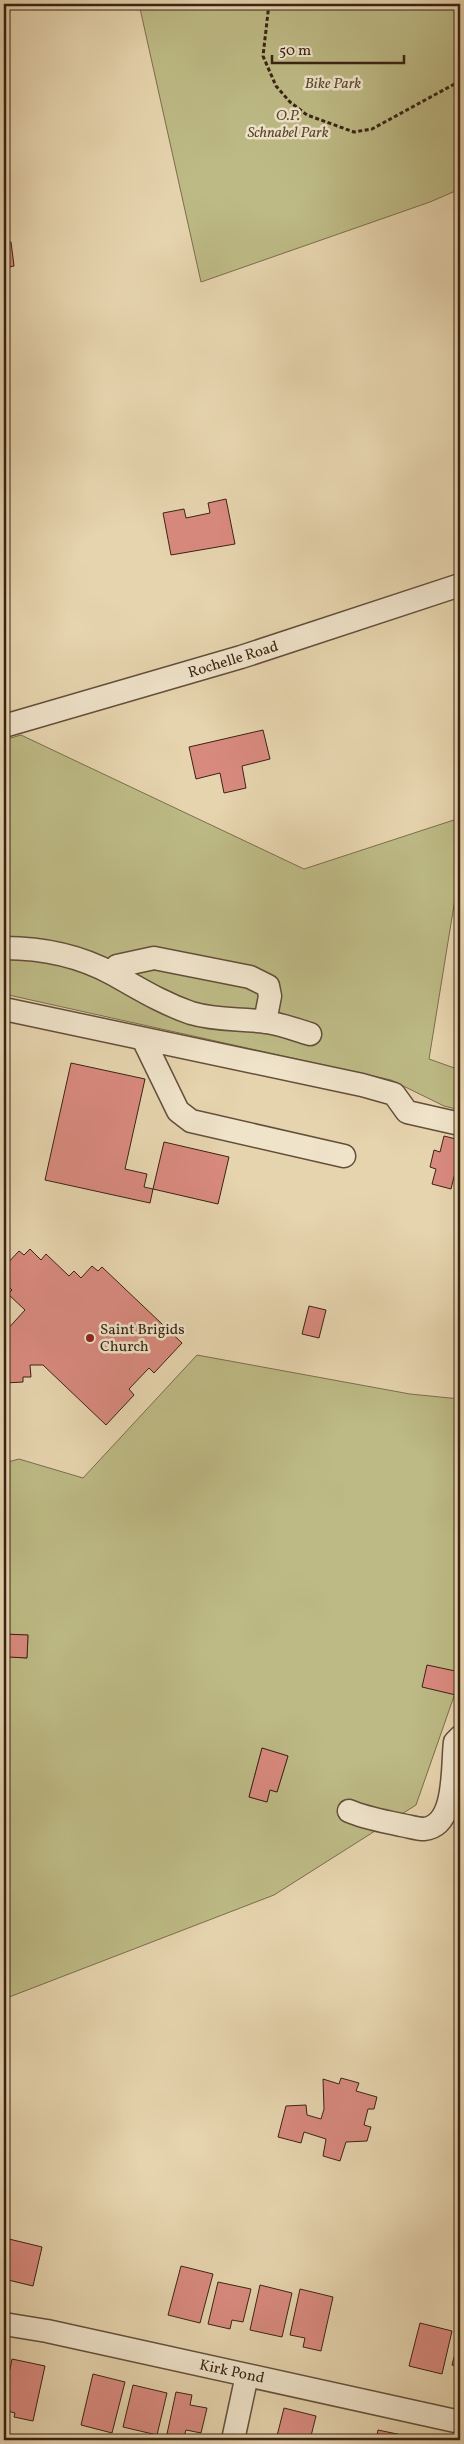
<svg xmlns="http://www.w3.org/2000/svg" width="464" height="2444" font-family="Vollkorn,serif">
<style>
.green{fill:#bdba85;stroke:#7b6e4c;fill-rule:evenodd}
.building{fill:#d98a7f;stroke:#392314}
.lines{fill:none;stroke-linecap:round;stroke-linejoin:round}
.minor-casing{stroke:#644f3a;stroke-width:25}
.path{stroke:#392314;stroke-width:3;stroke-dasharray:4 2.5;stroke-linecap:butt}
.minor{stroke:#efe3ca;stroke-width:22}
.poi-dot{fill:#8f2418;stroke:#efe3ca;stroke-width:2}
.labels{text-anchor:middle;stroke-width:5;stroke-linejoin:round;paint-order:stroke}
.park-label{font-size:15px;font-style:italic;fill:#5a4930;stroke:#efe3ca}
.street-label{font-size:15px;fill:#392314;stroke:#efe3ca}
.poi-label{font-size:15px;fill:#392314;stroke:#efe3ca;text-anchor:start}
</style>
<rect width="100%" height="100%" fill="#e6d4ae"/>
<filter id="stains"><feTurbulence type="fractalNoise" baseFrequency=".004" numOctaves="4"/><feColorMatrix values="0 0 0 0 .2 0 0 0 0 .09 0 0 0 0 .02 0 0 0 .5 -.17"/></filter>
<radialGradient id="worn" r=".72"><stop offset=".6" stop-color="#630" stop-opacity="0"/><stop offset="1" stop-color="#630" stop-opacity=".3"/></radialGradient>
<path class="green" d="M139 4H460V189L430 202 201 282Z
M21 735 304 869 460 818V868L429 1059 460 1070V1110L444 1106 391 1080 4 994V740Z
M197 1355 410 1394 460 1399V1679L416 1805 274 1895 4 1999V1665H9V1657L27 1658 28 1635 4 1634V1463L19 1459 83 1478ZM262 1748 288 1756 277 1792 270 1790 267 1802 249 1797Z"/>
<path class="building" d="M4 242H11L14 266 4 268Z
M226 499 235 544 171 555 163 513 184 509 186 518 210 513 208 503Z
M263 730 270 759 242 766 246 788 224 793 220 773 196 779 189 747Z
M71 1063 145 1079 125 1169 147 1174 144 1187 153 1189 150 1203 45 1180Z
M444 1136 460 1140V1152L451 1189 432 1184 436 1169 430 1167 434 1150 440 1152Z
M164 1142 229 1157 218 1204 153 1189Z
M30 1249 41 1260 46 1254 69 1276 74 1271 81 1278 92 1266 98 1271 102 1267 182 1343 154 1373 149 1368 129 1389 134 1395 106 1425 43 1365H30L31 1377H23V1382L5 1383 4 1333 25 1310 8 1294 12 1290 4 1282V1276L6 1274 4 1267 19 1251 24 1255Z
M309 1306 326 1310 319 1338 302 1334Z
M4 1634 28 1635 27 1658 9 1657V1666L4 1665Z
M427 1665 460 1672V1696L422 1687Z
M262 1748 288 1756 277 1792 270 1790 267 1802 249 1797Z
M341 2078 359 2083 356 2091 377 2097 374 2109H368L364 2125 371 2127 367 2141 346 2142 340 2161 323 2156 326 2139 304 2132 301 2143 278 2137 286 2106 306 2105 307 2115 321 2119 324 2109 323 2079 339 2084Z
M9 2239 42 2247 33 2286 4 2279V2263Z
M181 2266 213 2274 200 2323 168 2315Z
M218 2282 251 2289 243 2322 232 2320 230 2329 208 2324Z
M260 2285 292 2293 282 2337 250 2330Z
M300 2289 333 2297 321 2351 303 2347 305 2338 290 2335Z
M420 2323 452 2331 442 2374 409 2366Z
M460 2335V2367L452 2365Z
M12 2359 45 2366 33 2421 14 2417 15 2413 4 2410V2398Z
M93 2374 125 2382 112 2433 81 2425Z
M133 2385 167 2393 157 2435 123 2427Z
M176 2392 192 2395 190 2405 207 2408 201 2433 186 2430 184 2437 167 2434Z
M284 2408 316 2416 310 2440H276Z
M378 2430 426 2440H376Z"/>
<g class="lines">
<g class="minor-casing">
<path id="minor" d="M4 726 241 657 460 585
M4 948C41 948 80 956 113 974 140 989 162 1003 191 1013 218 1021 240 1018 266 1022 281 1024 296 1030 310 1034
M112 973 117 966 154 958 250 977 268 986 270 996 265 1022
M4 1009 362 1085 394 1094 407 1112 460 1124
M143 1039 178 1111 191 1121 344 1156
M349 1811C365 1818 383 1821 401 1825 408 1826 417 1829 424 1829 457 1826 452 1766 455 1742L460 1737
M4 2324 47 2331 460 2422
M233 2440 247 2375"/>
</g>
<path class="path" d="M269 4 263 56 276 86 290 102 307 115 354 132 372 129 460 81"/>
<use href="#minor" class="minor"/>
</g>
<circle class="poi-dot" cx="90" cy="1338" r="5"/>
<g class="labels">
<g class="park-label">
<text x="333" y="88">Bike Park</text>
<text x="288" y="120">O.P.<tspan x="288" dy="17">Schnabel Park</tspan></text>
</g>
<g class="street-label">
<text transform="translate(233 659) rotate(-17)" y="5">Rochelle Road</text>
<text transform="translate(232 2371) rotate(12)" y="5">Kirk Pond</text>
</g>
<g class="poi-label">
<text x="100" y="1334">Saint Brigids<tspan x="100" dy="17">Church</tspan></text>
</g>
</g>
<rect width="464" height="2444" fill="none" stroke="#e6d4ae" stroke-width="20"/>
<rect x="5" y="5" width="454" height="2434" fill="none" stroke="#392314" stroke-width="2.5"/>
<rect x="10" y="10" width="444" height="2424" fill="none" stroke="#392314"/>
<path d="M272 55v8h132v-8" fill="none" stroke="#392314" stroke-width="2.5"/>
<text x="279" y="55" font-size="15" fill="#392314" stroke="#efe3ca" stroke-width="4" paint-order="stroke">50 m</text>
<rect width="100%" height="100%" filter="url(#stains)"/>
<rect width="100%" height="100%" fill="url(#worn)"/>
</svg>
